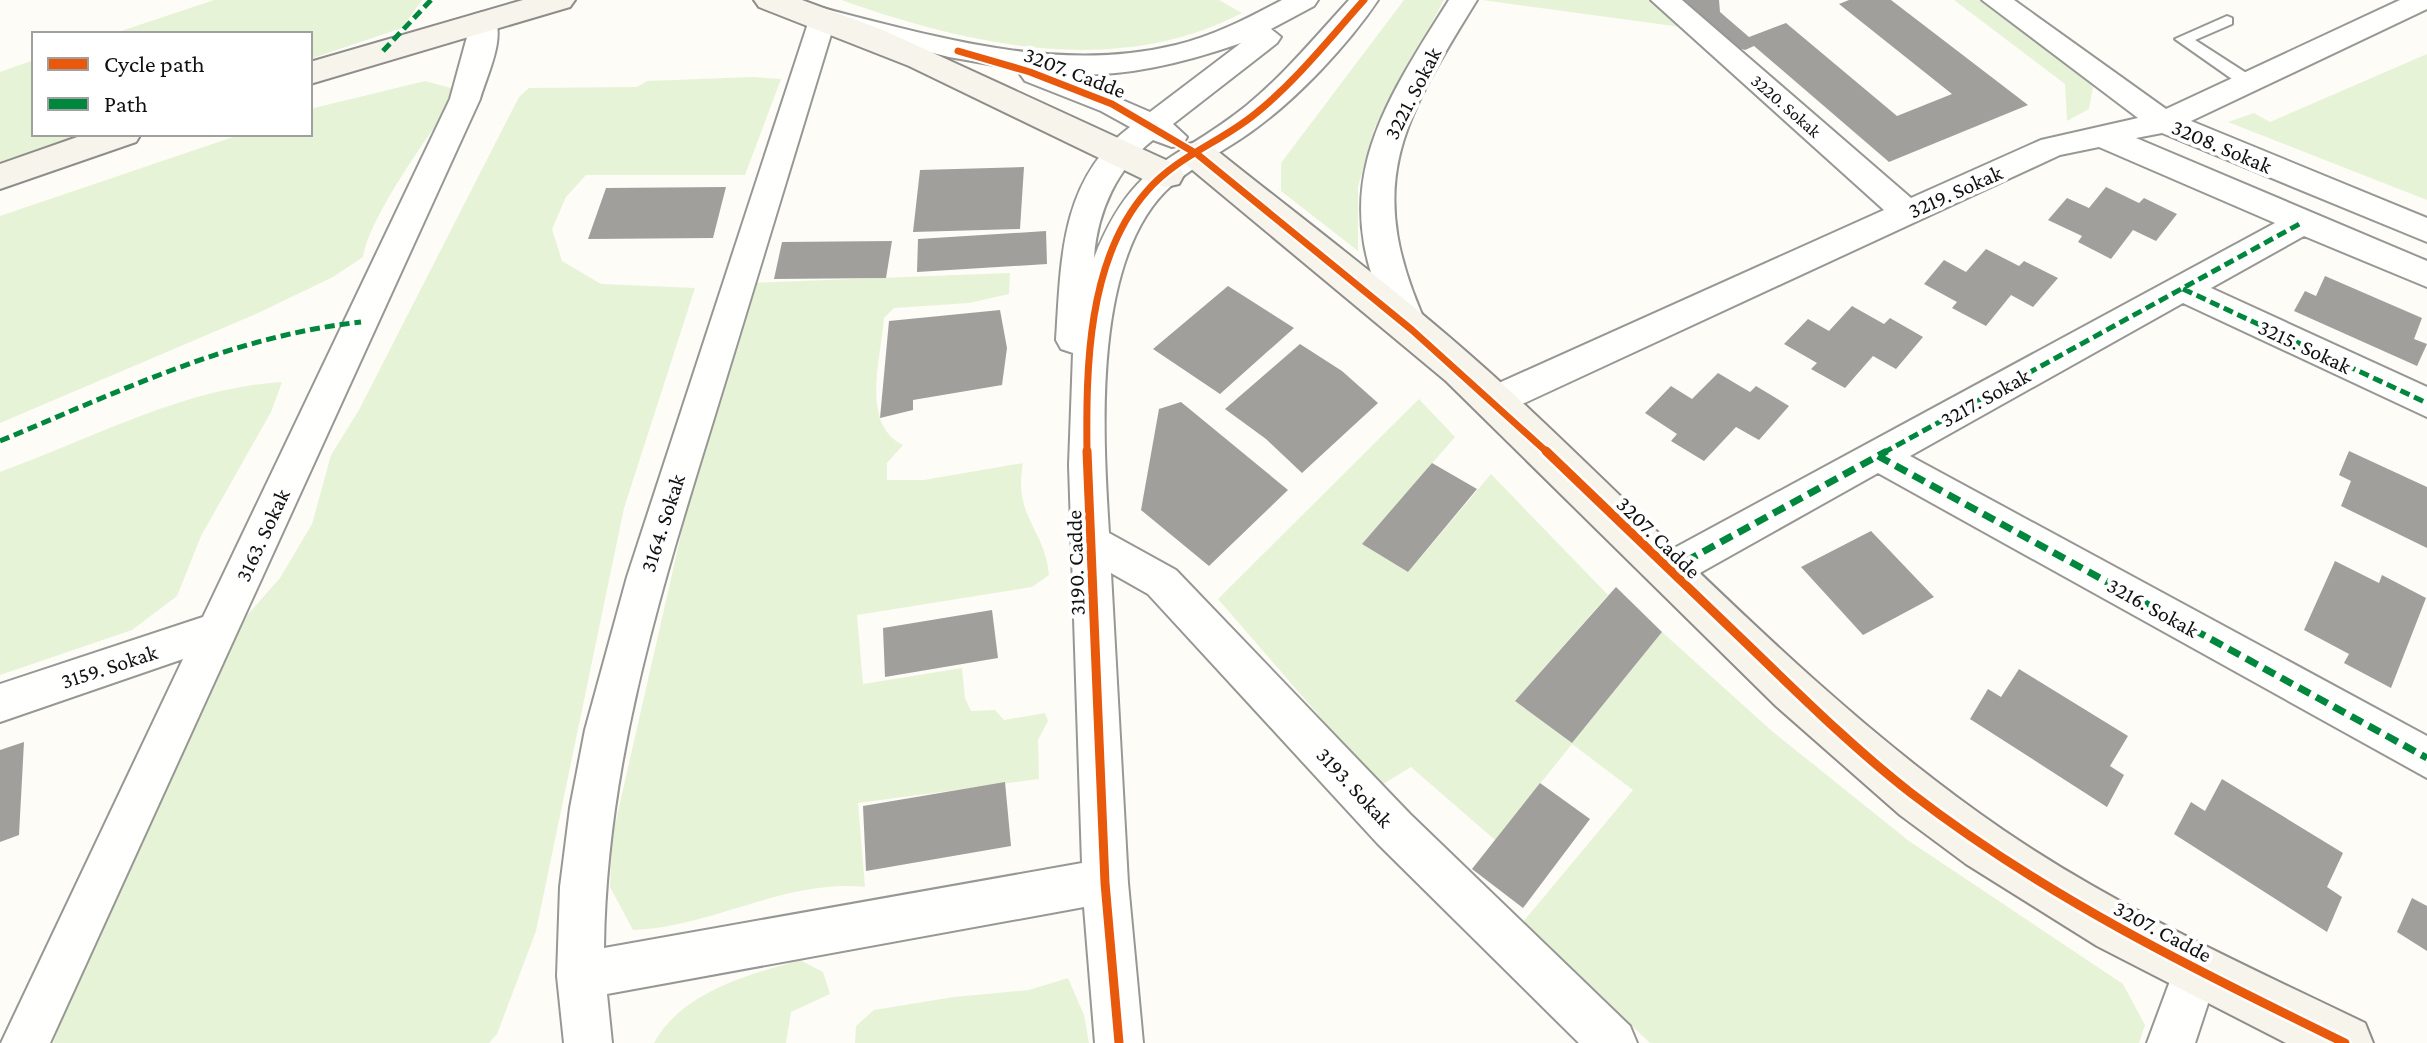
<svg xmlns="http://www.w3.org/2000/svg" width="2427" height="1043" font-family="'Crimson Pro',serif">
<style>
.green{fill:#e7f3d7}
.building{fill:#a19f9c}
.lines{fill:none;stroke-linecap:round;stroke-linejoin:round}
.lane-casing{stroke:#979795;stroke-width:4}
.street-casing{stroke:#979795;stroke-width:4}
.secondary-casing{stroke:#8e8d8b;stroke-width:4}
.lane{fill:#fffffe;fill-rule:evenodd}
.street{fill:#fffffe;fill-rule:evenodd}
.secondary{fill:#f6f4eb;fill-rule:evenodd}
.quiet-far1{stroke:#00873e;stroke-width:5;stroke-dasharray:10 5;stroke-linecap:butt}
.quiet{stroke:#00873e;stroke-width:7;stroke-dasharray:13 7;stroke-linecap:butt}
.cycleway-far1-casing{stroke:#fff;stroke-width:11}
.cycleway-casing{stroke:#fff;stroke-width:14}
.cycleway-far1{stroke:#e8590c;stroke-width:7}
.cycleway{stroke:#e8590c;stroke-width:9}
.labels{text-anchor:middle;stroke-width:8;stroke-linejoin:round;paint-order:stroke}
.far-street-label{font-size:18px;fill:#111;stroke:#fff}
.street-label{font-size:22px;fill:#111;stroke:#fff}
</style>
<rect width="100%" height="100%" fill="#fdfcf7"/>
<path class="green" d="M214 0H422L402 28 310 59V34H112Z
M841 0H1219L1242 13C1115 79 969 45 841 0Z
M1404 0H1444L1374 129 1358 187V251L1281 191V163Z
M1482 0H1650L1681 27Z
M1954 0H1982L2072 65 2093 87 2089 109 2067 121 2065 84Z
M2427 54V200L2228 122 2254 113 2270 122Z
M34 60V134H89L0 164V72Z
M753 77 781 79 745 175H586L566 197 552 229 562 261 601 284 695 288 624 508 536 931 497 1034 489 1043H53L90 942 212 655 280 578 312 524 331 455 359 410 519 97 529 88 637 87 647 81Z
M425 81 451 88C446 120 436 123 420 148 401 177 369 224 363 257L333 277 256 314 0 423V216L242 134H310V109Z
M1010 273 1009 294 969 303 894 308 884 318C881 358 860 424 903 445L887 463V480H924L1023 463C1013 518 1045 528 1049 575L1032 587 857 615 863 684 962 668 965 698 971 711 995 710 1004 720 1045 713 1048 721 1038 740 1039 779 858 803 865 887C785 879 712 927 633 930L610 887 612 838 700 451 748 283Z
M282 382 271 412 201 536 177 596 132 630 0 675V472C92 439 183 388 282 382Z
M1419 399 1455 437 1362 544 1408 572 1491 474 1608 595 1515 701 1572 743 1662 632 1773 732 1909 841 2123 984 2145 1025 2139 1043H1650L1523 922 1633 790 1572 744 1495 840 1411 767 1380 786 1218 599Z
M800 960 823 972 830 994 791 1012 786 1043H654C682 992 748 975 800 960Z
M1068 978 1084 1015 1089 1043H855L856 1026 874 1010 954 997 1029 990Z"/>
<path class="building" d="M1681 0H1719L1720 12 1749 37 1786 23 1897 116 1952 94 1839 4 1849 0H1891L2028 105 1889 162 1754 46 1745 50 1735 47Z
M1024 167 1020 229 913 232 920 170Z
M726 187 713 238 588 239 606 188Z
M2106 187 2139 203 2144 198 2177 214 2156 241 2133 230 2111 259 2078 242 2082 236 2048 220 2067 198 2089 208Z
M1046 231 1047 264 917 272 918 239Z
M892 241 886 278 774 279 782 242Z
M1986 249 2019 266 2024 261 2058 278 2033 307 2011 295 1986 326 1952 308 1957 302 1924 284 1944 260 1966 272Z
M2325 276 2422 318 2414 339 2427 344 2417 366 2294 311 2305 291 2316 296Z
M1228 286 1294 328 1220 394 1153 349Z
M1852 306 1884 324 1890 318 1923 337 1896 369 1873 356 1845 388 1811 369 1817 363 1784 344 1808 319 1829 331Z
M1000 310 1007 348 1002 385 913 400V410L880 418 889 321Z
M1300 344 1342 371 1378 403 1302 473 1266 439 1225 409Z
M1718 373 1750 392 1756 386 1789 406 1759 440 1736 427 1704 461 1671 441 1677 434 1645 413 1671 386 1692 399Z
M1181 402 1288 490 1209 566 1141 510 1159 409Z
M2349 451 2427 487V548L2341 506 2351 481 2339 475Z
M1432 463 1477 489 1408 572 1362 544Z
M1871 531 1934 597 1863 635 1801 567Z
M2335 561 2379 583 2382 575 2426 598 2391 688 2344 663 2349 654 2304 630Z
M1616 587 1662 632 1572 743 1515 701Z
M992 610 998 658 885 677 883 628Z
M2019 669 2128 736 2110 766 2124 775 2107 807 1970 719 1988 689 2001 697Z
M24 742 19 835 0 842V750Z
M2222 779 2343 853 2327 887 2342 897 2327 932 2174 834 2191 802 2205 811Z
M1005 782 1011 846 866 871 863 806Z
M1540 783 1590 819 1523 908 1472 869Z
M2412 898 2427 906V951L2397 932Z"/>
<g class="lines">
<g class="lane-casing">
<path id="lane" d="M2227 16 2232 18V24L2195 40 2254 78V86H2242L2175 39Z"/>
</g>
<g class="street-casing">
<path id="street" d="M1282 0H1318L1314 6 1271 29 1281 37 1277 43 1173 124 1187 137 1183 144 1172 147 1153 140C1117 168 1097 212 1094 258 1134 158 1172 165 1246 106 1284 75 1316 36 1349 0H1378C1348 45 1296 100 1252 131 1226 150 1196 164 1172 185 1091 256 1103 435 1109 533L1176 570 1410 814 1630 1026 1637 1043H1579L1378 844 1148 594 1111 573 1128 883 1143 1043H1095L1084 907 607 994 612 1043H564L557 976 560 887 570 808 585 730 627 577 812 11 822 8C936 37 1058 74 1176 45 1214 36 1248 18 1282 0ZM833 28 949 57 1023 70 1020 74 1025 81 1101 111 1130 127C1060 179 1061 261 1056 340L1061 349 1073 353 1069 465 1082 863 604 948C606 768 658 599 711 428 752 295 792 162 833 28ZM1241 43 1150 112 1062 74C1124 78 1183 63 1241 43Z
M1449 0H1477C1400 125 1362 186 1429 330L1424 339 1412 343 1400 339C1322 199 1373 120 1449 0Z
M1651 0H1682L1911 198 2041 140 2138 118 1982 0H2014L2166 109 2400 0H2427V9L2191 121 2427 218V242L2162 133 2136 138 2427 261V287L2304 236 2211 288 2427 387V417L2183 303 1910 456 2427 736V778L1878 473 1682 583 1668 588 1654 583 1649 571 1654 559 2275 223 2099 147 2060 155 1507 411 1494 415 1481 411 1476 401 1481 391 1884 210Z
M483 12 493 15C507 36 486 77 480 99L50 1043H1L183 659 0 722V684L203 617 450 99 473 15Z
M2196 947 2212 954 2219 970 2195 1043H2147L2180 954Z"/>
</g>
<g class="secondary-casing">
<path id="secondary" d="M523 0H575L570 7 310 84V62Z
M754 0H802L883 30 1179 166 1184 175 1179 184 1166 187 1153 184 909 66 759 7Z
M86 134H141L136 142 0 189V164Z
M1197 142 1210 145C1311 226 1415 303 1510 391 1672 541 1821 705 2003 830 2116 907 2242 964 2365 1023L2373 1043H2286L2097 946 1966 864 1900 815 1776 706 1446 381 1184 163 1179 154 1184 145Z"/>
</g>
<use href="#lane" class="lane"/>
<use href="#street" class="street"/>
<use href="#secondary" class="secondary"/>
<path class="quiet-far1" d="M383 51 431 0
M2183 289 2427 403
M0 441C118 392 233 336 361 322
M1883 453 2303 222"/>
<path class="quiet" d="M1878 456 2427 758
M1668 571 1887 451"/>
<g class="cycleway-far1-casing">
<path id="cycleway-far1" d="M958 51 1030 72 1112 104 1197 154 1412 330 1548 453
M1087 453C1086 368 1087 259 1147 191 1176 157 1221 142 1255 114 1296 81 1329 39 1364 0"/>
</g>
<g class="cycleway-casing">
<path id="cycleway" d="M1087 451 1105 883 1119 1043
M1546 451C1612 515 1679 579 1746 643 1800 695 1852 747 1911 793 2044 896 2195 970 2345 1043"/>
</g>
<use href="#cycleway-far1" class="cycleway-far1"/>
<use href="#cycleway" class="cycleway"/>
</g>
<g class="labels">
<g class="far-street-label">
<text transform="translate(1786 106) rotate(41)" y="6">3220. Sokak</text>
</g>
<g class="street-label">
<text transform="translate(1075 72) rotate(21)" y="8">3207. Cadde</text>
<text transform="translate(1412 93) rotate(-63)" y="8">3221. Sokak</text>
<text transform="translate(2222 146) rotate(23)" y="8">3208. Sokak</text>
<text transform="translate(1955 191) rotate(-24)" y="8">3219. Sokak</text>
<text transform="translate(2305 346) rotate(25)" y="8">3215. Sokak</text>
<text transform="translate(1985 397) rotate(-29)" y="8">3217. Sokak</text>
<text transform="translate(662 523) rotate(-72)" y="8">3164. Sokak</text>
<text transform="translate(262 535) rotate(-65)" y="8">3163. Sokak</text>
<text transform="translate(1659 537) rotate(44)" y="8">3207. Cadde</text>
<text transform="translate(1075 563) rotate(-92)" y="8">3190. Cadde</text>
<text transform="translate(2153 607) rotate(29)" y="8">3216. Sokak</text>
<text transform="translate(109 666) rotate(-18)" y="8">3159. Sokak</text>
<text transform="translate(1355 787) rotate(47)" y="8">3193. Sokak</text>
<text transform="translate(2163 931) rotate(28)" y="8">3207. Cadde</text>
</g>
</g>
<rect x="32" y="32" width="280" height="104" fill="#ffffff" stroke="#a0a0a0" stroke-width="2"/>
<rect x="48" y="58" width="40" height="12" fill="#e8590c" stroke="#a0a0a0" stroke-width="2"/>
<text x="104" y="72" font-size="24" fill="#111111">Cycle path</text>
<rect x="48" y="98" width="40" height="12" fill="#00873e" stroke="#a0a0a0" stroke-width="2"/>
<text x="104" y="112" font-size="24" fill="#111111">Path</text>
</svg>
